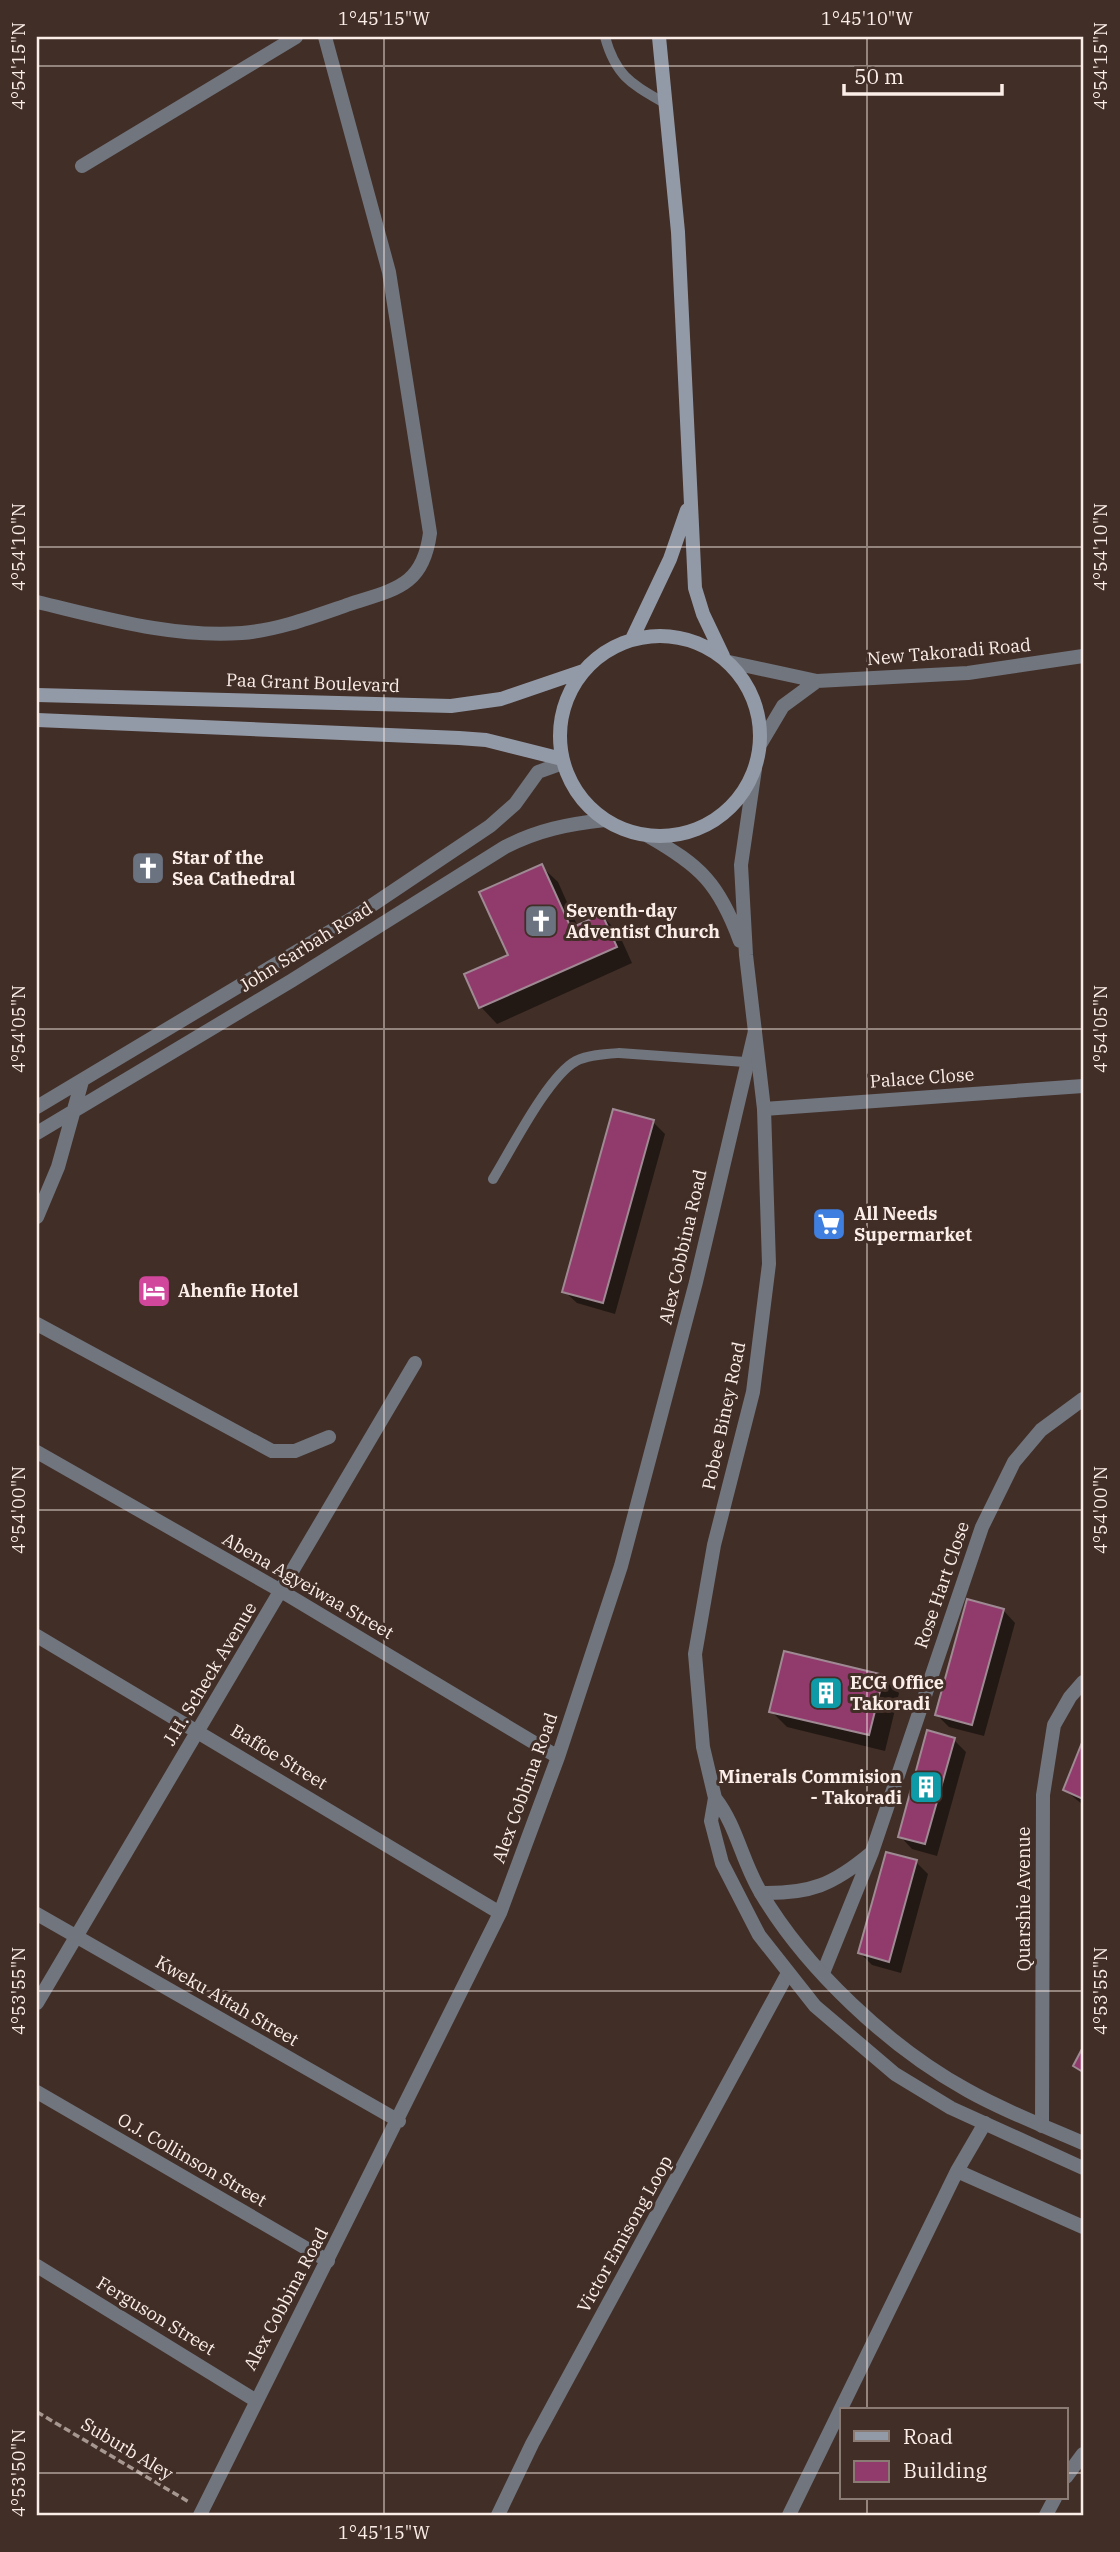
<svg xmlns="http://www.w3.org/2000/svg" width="1120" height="2552" font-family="'IBM Plex Serif',serif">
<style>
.shadow{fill:#0007}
.building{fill:#913b6c;stroke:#9f8993;stroke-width:2}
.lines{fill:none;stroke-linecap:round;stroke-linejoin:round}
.path{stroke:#a79791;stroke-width:3.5;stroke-dasharray:7 3.5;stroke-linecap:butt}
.service{stroke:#71757e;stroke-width:10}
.minor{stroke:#71757e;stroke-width:14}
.tertiary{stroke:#71757e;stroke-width:14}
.secondary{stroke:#939aa7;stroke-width:14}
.ticks{fill:none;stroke:#fbeee9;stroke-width:2;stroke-opacity:0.45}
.labels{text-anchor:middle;stroke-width:6;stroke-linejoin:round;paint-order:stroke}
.street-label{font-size:18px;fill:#fbeee9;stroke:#412e27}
.poi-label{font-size:18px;font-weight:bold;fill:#fbeee9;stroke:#412e27;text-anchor:start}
.neatline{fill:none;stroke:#fbeee9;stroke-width:2.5}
.ticks-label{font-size:18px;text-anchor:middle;fill:#fbeee9}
</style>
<rect width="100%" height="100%" fill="#412e27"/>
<path class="shadow" d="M541 866 558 882 578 927 602 916 618 932 632 963 497 1024 481 1007 466 975 510 956Z
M653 1122 665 1134 615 1314 577 1303 564 1291Z
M1003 1610 1015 1623 984 1736 949 1727 937 1715Z
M883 1677 899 1693 885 1751 787 1727 771 1711Z
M954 1740 966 1752 937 1856 912 1849 900 1836Z
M1083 1745V1805L1065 1790Z
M916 1862 928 1874 901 1973 872 1965 859 1952Z"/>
<path class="building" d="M542 864 571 928 602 914 617 947 479 1008 464 974 508 955 479 892Z
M613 1109 654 1120 603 1303 562 1292Z
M967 1599 1004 1609 972 1725 935 1715Z
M784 1651 884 1675 869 1735 769 1712Z
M927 1730 955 1738 925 1844 898 1837Z
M1083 1740V1799L1063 1790Z
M886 1852 917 1860 889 1962 858 1953Z
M1083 2047V2072L1073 2066Z"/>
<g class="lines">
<path class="path" d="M37 2412 189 2502"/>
<path class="service" d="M605 37C616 77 632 84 666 104
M493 1179C511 1150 548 1076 576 1061 588 1055 605 1054 619 1053L745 1062"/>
<path class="minor" d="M82 166 296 37
M37 602C105 618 172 638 242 633 279 630 315 616 350 604 396 589 423 586 430 533L389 272 325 37
M729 662 817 681 968 673 1083 656
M761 743 783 706 817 681
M37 1107 356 916 490 826 515 804 538 772 563 763
M764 1109 1083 1086
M37 1133 291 981 505 847C538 830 568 824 605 820
M37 1217 58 1167 82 1081
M37 1324 272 1451H295L329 1437
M37 1452 281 1591 558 1757
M37 1636 500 1913
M761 1893C810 1894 833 1885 871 1853
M37 1914 399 2121
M823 1973 872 1852 982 1527 1014 1462 1041 1430 1083 1399
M37 2003 415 1363
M37 2092 328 2261
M1042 2126 1043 1795 1054 1725 1070 1697 1083 1682
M957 2171 1083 2227
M37 2266 255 2400
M1066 2477 1083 2454
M200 2515 500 1913 558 1757 621 1566 696 1282 755 1031
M498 2515 532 2444 788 1973
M789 2515 957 2171 985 2123
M1046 2515 1055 2498"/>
<path class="tertiary" d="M755 769 741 865 746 955 764 1109 769 1264 753 1392 714 1545 695 1654 703 1747 715 1798 711 1821 722 1863 759 1935 815 2006 895 2074 951 2108 1083 2168
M648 836C701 866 719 884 740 941
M715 1798C737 1826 742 1862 761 1893 806 1969 889 2047 967 2090 1004 2111 1044 2126 1083 2143"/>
<path class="secondary" d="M659 37 678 232 695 588 703 614 723 656
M560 736a100 100 0 1 1 200 0a100 100 0 1 1-200 0Z
M632 639 670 559 687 510
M37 695 451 706 501 699 583 671
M37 720 459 738 486 740 562 759"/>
</g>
<path class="ticks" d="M384 37V2515M867 37V2410M37 66H1083M37 547H1083M37 1029H1083M37 1510H1083M37 1991H1083M37 2473H842M1066 2473H1083M867 2498V2515"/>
<defs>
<g id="church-square" transform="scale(1.75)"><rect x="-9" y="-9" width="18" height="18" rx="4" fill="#6b7280" stroke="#412e27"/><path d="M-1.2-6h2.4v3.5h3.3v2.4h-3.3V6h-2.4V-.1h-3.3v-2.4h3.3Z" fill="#fff"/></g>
<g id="supermarket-square" transform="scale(1.75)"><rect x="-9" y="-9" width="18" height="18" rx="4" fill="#3f7fe0" stroke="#412e27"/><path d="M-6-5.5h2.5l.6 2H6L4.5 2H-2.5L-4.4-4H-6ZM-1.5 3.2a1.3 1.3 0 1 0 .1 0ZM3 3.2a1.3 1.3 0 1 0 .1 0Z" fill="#fff"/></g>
<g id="hotel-square" transform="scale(1.75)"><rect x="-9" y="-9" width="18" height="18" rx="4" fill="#d1479c" stroke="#412e27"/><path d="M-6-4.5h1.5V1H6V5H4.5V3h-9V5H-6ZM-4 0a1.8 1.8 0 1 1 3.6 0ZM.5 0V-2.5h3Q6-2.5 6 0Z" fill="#fff"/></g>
<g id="building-square" transform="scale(1.75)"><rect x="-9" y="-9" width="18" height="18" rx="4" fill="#0f9aa8" stroke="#412e27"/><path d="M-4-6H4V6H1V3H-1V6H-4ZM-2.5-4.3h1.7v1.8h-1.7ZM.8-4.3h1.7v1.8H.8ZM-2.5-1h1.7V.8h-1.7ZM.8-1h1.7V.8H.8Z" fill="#fff"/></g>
</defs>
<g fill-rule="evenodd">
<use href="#church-square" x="148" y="868"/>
<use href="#church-square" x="541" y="921"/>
<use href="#supermarket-square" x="829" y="1224"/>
<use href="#hotel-square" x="154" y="1291"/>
<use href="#building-square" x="826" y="1693"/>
<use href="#building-square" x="926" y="1787"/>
</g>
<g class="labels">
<g class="street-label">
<text transform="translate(949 652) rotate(-5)" y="6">New Takoradi Road</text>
<text transform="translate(313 683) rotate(2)" y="6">Paa Grant Boulevard</text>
<text transform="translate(306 947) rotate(-32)" y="6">John Sarbah Road</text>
<text transform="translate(922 1078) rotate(-4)" y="6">Palace Close</text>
<text transform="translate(683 1247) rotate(-77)" y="6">Alex Cobbina Road</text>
<text transform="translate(724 1416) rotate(-78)" y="6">Pobee Biney Road</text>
<text transform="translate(942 1585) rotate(-71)" y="6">Rose Hart Close</text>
<text transform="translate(308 1586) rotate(30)" y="6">Abena Agyeiwaa Street</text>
<text transform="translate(210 1674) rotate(-59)" y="6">J.H. Scheck Avenue</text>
<text transform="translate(279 1757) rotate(31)" y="6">Baffoe Street</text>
<text transform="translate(525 1788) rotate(-70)" y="6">Alex Cobbina Road</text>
<text transform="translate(1024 1899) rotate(-90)" y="6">Quarshie Avenue</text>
<text transform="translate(227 2001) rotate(30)" y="6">Kweku Attah Street</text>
<text transform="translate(192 2160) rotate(30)" y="6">O.J. Collinson Street</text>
<text transform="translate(625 2234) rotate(-61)" y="6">Victor Emisong Loop</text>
<text transform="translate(286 2299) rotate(-62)" y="6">Alex Cobbina Road</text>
<text transform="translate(156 2316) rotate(31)" y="6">Ferguson Street</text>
<text transform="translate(127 2449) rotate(31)" y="6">Suburb Aley</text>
</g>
<g class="poi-label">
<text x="172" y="864">Star of the<tspan x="172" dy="21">Sea Cathedral</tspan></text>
<text x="566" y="917">Seventh-day<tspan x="566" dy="21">Adventist Church</tspan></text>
<text x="854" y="1220">All Needs<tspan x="854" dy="21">Supermarket</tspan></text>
<text x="178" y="1297">Ahenfie Hotel</text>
<text x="850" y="1689">ECG Office<tspan x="850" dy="21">Takoradi</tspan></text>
<text x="902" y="1783" text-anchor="end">Minerals Commision<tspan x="902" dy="21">- Takoradi</tspan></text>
</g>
</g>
<rect width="1120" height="2552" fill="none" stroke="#412e27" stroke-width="77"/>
<rect x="840" y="2408" width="228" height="91" fill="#412e27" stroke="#8b7b75" stroke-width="2"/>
<rect x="854" y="2431" width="35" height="10" fill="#939aa7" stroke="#8b7b75" stroke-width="2"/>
<text x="903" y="2444" font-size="21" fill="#fbeee9">Road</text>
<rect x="854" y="2461" width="35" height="21" fill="#913b6c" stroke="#8b7b75" stroke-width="2"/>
<text x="903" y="2478" font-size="21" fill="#fbeee9">Building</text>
<path d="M844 84v10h158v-10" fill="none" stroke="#fbeee9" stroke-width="3.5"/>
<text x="854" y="84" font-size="21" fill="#fbeee9" stroke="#412e27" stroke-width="5" paint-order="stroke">50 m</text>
<rect x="38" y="38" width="1044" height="2476" class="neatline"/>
<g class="ticks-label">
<text x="384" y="25">1°45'15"W</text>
<text x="867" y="25">1°45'10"W</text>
<text transform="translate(19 66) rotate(-90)" y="6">4°54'15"N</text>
<text transform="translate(1101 66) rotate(-90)" y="6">4°54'15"N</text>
<text transform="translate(19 547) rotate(-90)" y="6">4°54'10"N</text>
<text transform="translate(1101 547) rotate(-90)" y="6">4°54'10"N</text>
<text transform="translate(19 1029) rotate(-90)" y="6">4°54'05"N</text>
<text transform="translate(1101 1029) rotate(-90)" y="6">4°54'05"N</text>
<text transform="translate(19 1510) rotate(-90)" y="6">4°54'00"N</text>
<text transform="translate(1101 1510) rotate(-90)" y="6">4°54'00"N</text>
<text transform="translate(19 1991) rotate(-90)" y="6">4°53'55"N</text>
<text transform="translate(1101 1991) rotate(-90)" y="6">4°53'55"N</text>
<text transform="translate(19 2473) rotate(-90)" y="6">4°53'50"N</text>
<text x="384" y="2539">1°45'15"W</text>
</g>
</svg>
